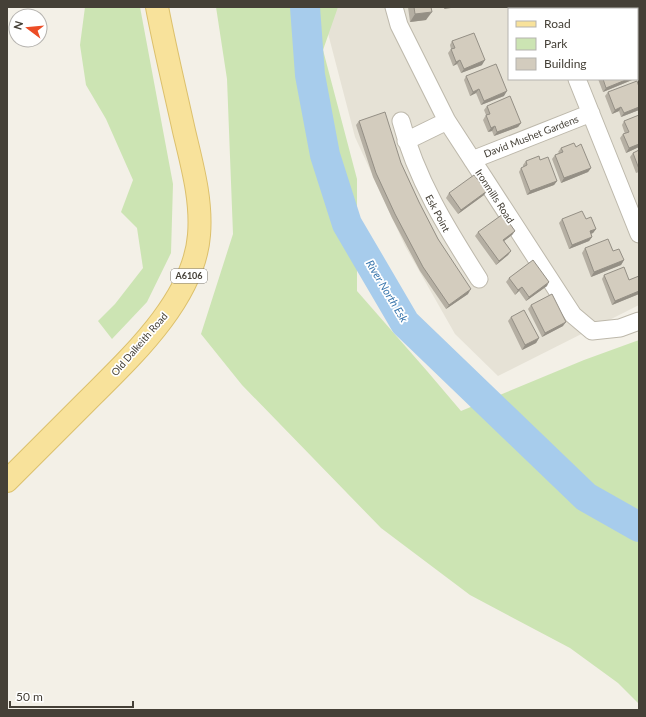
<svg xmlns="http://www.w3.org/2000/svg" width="646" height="717" font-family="Lato,sans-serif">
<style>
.residential{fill:#e6e2d6;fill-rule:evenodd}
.green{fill:#cce4b3}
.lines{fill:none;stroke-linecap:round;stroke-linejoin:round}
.river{stroke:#a7ccec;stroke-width:30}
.minor-casing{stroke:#bdb8ab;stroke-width:19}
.primary-casing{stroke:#dcc06c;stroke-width:24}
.minor{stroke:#fff;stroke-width:17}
.primary{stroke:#f8e29b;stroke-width:22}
.wall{fill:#b5afa3}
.shaded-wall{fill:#948f85}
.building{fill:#d3ccbe;stroke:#948f85}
.labels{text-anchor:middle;stroke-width:3.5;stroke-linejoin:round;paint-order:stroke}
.shield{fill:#fff;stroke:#7d7973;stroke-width:1}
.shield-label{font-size:9px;font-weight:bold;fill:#454037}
.street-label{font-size:10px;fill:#454037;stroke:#fff}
.water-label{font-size:11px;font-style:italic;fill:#3674ab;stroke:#fff}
</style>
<rect width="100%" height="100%" fill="#f3f0e7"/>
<path class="residential" d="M325 7H639V305L498 376 455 334 405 246 355 137 324 18ZM509 9H637V79H509Z"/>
<path class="green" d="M85 7H140L173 184 171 253 147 302 112 339 98 321 115 304 143 268 137 228 121 212 133 180 106 119 86 85 80 45Z
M216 7H338L323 50 357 179V291L427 371 461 411 584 360 639 340V704L618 683 570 648 470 595 381 528 242 385 201 334 233 234 227 79Z"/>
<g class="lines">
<path class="river" d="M305 7 310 75 325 155 347 224 405 323 586 497 639 527"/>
<g class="minor-casing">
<path id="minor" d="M394 7 399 25 447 121 573 315 592 331 620 328 639 321
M577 79 639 234
M401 121C416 179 447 229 479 279
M406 141 447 121
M472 160 591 113"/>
</g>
<g class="primary-casing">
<path id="primary" d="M7 481C33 455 60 428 86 402 129 359 194 300 199 235 202 200 192 165 184 131 175 90 165 49 157 7"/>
</g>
<use href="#minor" class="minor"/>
<use href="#primary" class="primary"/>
</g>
<path class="wall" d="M408 7H431L426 20 410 22Z
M576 7H608L609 9H575V8Z
M452 41 482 65 461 73 457 64 453 66 448 53 451 49 450 45Z
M466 76 504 96 481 105 476 93 470 96 464 80Z
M598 79H633L632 80 603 92Z
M639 87V110L621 117 619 111 612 114 605 96 608 92Z
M487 106 521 123 518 127 494 136 492 131 488 132 483 120 486 115 484 110Z
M639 115V147L626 153 620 138 623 134H625L622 125 624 121Z
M359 121 401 163 419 202 438 239 468 294 446 309 420 271 392 218 373 177 356 125Z
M576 147 591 168 588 172 561 183 552 159 555 155 559 153 558 152 561 148Z
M639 150V172L636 173 630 157 633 153Z
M540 160 557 181 554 185 527 195 519 172 521 168 523 167V165L526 161Z
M449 193 484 195 458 214 446 198Z
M562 219H586L596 229 593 233 591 234 592 237 589 241 569 249 559 223Z
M515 231 512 235 504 241 511 251 508 255 496 265 475 236 478 232Z
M585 248 624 260 621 265 591 277 582 253Z
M604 275 629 280 639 276V294L612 305 602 279Z
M509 278 547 286 526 301 519 291 515 295 506 282Z
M531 305 563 326 542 337 528 309Z
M511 317 539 338 536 343 522 350 508 321Z"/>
<path class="shaded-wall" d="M445 7H458L444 9Z
M559 7H564L557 9Z
M432 12 426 20 410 22 415 14Z
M460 60 457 64 453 66 456 62Z
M485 60 482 65 461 73 464 69Z
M628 79H633L632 80 603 92 606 88Z
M479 89 476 93 470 96 473 92Z
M507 91 504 96 481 105 484 101Z
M621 107 619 111 612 114 615 110Z
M639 107V110L621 117 624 113Z
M521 123 518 127 494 136 497 132Z
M495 126 492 131 488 132 491 128Z
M639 144V147L626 153 629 148Z
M591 168 588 172 561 183 564 178Z
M557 181 554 185 527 195 530 191Z
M487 191 484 195 458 214 461 210Z
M596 229 593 233 587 235 590 231Z
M515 231 512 235 500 244 503 240Z
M592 237 589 241 569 249 572 245Z
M511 251 508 255 496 265 499 261Z
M624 260 621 265 591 277 594 272Z
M549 282 547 286 526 301 529 297Z
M522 287 519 291 515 295 518 290Z
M471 289 468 294 446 309 449 305Z
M639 291V294L612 305 615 301Z
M566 322 563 326 542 337 545 333Z
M539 338 536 343 522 350 525 345Z"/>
<path class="building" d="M414 7H431L432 12 415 14Z
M579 7H608L609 9H580Z
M474 33 485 60 464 69 460 60 456 62 451 49 455 48 452 41Z
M496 64 507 91 484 101 479 89 473 92 466 76Z
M603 79H628L606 88Z
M637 81 639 87V107L624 113 621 107 615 110 608 92Z
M510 96 521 123 497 132 495 126 491 128 486 115 490 114 487 106Z
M385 112 401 163 419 202 438 239 471 289 449 305 423 267 395 214 376 173 359 121Z
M639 115V144L629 148 623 134 629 132 624 121Z
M574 143 576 147 581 144 591 168 564 178 555 155 563 152 561 148Z
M639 150V169L633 153Z
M539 156 540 160 548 157 557 181 530 191 521 168 527 165 526 161Z
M474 175 487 191 461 210 449 193Z
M582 211 586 219 591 217 596 229 590 231 592 237 572 245 562 219Z
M503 214 515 231 503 240 511 251 499 261 478 232Z
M608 239 613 251 619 249 624 260 594 272 585 248Z
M533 260 549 282 529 297 522 287 518 290 509 278Z
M624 267 629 280 639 276V291L615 301 604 275Z
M552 294 566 322 545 333 531 305Z
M524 310 539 338 525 345 511 317Z"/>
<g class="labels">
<rect class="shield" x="171" y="269" width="36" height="14" rx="3"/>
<g class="shield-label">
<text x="189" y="279">A6106</text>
</g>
<g class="street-label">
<text transform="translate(531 136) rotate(-21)" y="4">David Mushet Gardens</text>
<text transform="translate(495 196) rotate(57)" y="4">Ironmills Road</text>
<text transform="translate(438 213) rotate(62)" y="4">Esk Point</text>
<text transform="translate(139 344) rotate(-49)" y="4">Old Dalkeith Road</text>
</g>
<g class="water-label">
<text transform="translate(387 291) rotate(59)" y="4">River North Esk</text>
</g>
</g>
<rect width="646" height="717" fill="none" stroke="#454037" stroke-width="16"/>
<rect x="508" y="8" width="130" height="72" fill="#ffffff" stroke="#b5b3af"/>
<rect x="516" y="21" width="20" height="6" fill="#f8e29b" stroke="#b5b3af"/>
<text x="544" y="28" font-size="12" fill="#454037">Road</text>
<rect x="516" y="38" width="20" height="12" fill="#cce4b3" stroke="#b5b3af"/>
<text x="544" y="48" font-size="12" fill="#454037">Park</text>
<rect x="516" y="58" width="20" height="12" fill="#d3ccbe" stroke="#b5b3af"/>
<text x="544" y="68" font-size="12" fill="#454037">Building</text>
<g transform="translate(28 28) rotate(286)"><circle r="19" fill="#ffffff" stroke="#b5b3af"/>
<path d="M0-3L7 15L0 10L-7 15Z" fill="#ec4c25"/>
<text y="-6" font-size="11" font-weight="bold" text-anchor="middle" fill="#454037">N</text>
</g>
<path d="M10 701v6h123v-6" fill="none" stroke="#454037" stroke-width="2"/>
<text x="16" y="701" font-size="12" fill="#454037" stroke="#ffffff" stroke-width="3" paint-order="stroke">50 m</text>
</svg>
